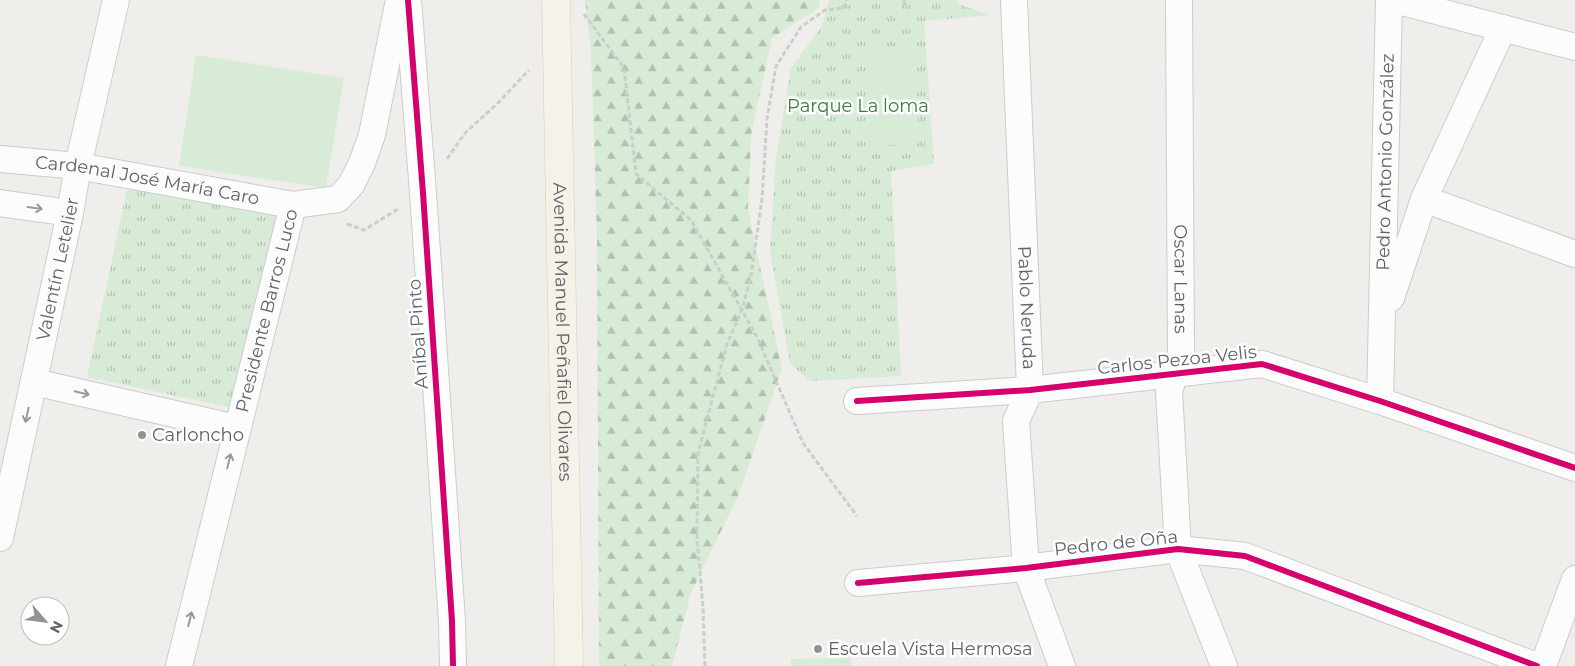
<svg xmlns="http://www.w3.org/2000/svg" width="1575" height="666" font-family="Montserrat,sans-serif">
<style>
.grass{fill:url(#grass-tufts)}
.forest{fill:url(#forest-firs)}
.garden{fill:#d8ebd6}
.lines{fill:none;stroke-linecap:round;stroke-linejoin:round}
.minor-casing{stroke:#cbcccc;stroke-width:28}
.primary-casing{stroke:#d7ceb8;stroke-width:29}
.path{stroke:#cacfcc;stroke-width:3;stroke-dasharray:5 2.5;stroke-linecap:butt}
.minor{stroke:#fdfcfc;stroke-width:26}
.primary{stroke:#f4f2e9;stroke-width:28}
.cycleway-casing{stroke:#fff;stroke-width:9}
.cycleway{stroke:#d6006c;stroke-width:6}
.oneway{stroke:#96999c}
.poi-dot{fill:#919496;stroke:#fff;stroke-width:2}
.labels{text-anchor:middle;stroke-width:5;stroke-linejoin:round;paint-order:stroke}
.park-label{font-size:18px;fill:#348238;stroke:#fff}
.street-label{font-size:18px;fill:#5f6368;stroke:#fff}
.poi-label{font-size:18px;fill:#5f6368;stroke:#fff;text-anchor:start}
</style>
<defs>
<pattern id="grass-tufts" width="24" height="20" patternUnits="userSpaceOnUse" patternTransform="scale(1.25)"><rect width="24" height="20" fill="#d8ebd6"/><path d="M3 7l-1-3M5 7V3M7 7l1-3M15 17l-1-3M17 17v-4M19 17l1-3" fill="none" stroke="#b2c2b1"/></pattern>
<pattern id="forest-firs" width="22" height="20" patternUnits="userSpaceOnUse" patternTransform="scale(1.25)"><rect width="22" height="20" fill="#d8ebd6"/><path d="M5 1l3.5 6h-7zM16 11l3.5 6h-7z" fill="#b2c2b1"/></pattern>
</defs>
<rect width="100%" height="100%" fill="#efeeea"/>
<path class="grass" d="M829 0H957L958 4 990 15 924 21 934 164 891 171 901 376 809 381 790 363 770 252 776 158 791 68 822 26Z
M130 175 296 210 252 412 87 377Z"/>
<path class="forest" d="M585 0H820L819 8 772 38 751 135 748 210 782 369 739 494 691 593 672 666H599L597 237 591 52Z"/>
<path class="garden" d="M914 46 919 143 872 146 868 49Z
M196 55 344 78 326 188 179 166Z
M851 658V666H791V659Z"/>
<g class="lines">
<g class="minor-casing">
<g id="minor">
<path d="M408 0 423 193 452 621 453 666"/>
<path id="s1" d="M1014 0 1030 390 1016 421 1026 568 1062 666"/>
<path id="s2" d="M1179 0 1181 355 1169 391 1178 549 1224 666"/>
<path d="M1394 0 1575 47"/>
<path id="s3" d="M0 159 78 166 293 205 338 199 351 185 362 163 372 135 399 0"/>
<path d="M1424 199 1575 254"/>
<path d="M0 203 70 213"/>
<path d="M1391 298 1424 199 1503 28"/>
<path d="M34 382 236 428"/>
<path d="M857 401 1030 390 1262 364 1380 401 1575 468"/>
<path id="s4" d="M1380 401 1389 0"/>
<path id="s5" d="M0 538 70 213 78 166 116 0"/>
<path d="M858 583 1026 568 1178 549 1245 556 1537 666"/>
<path id="s6" d="M179 666 293 205"/>
<path d="M1543 666 1575 579"/>
</g>
</g>
<g class="primary-casing">
<g id="primary">
<path id="s7" d="M556 0 569 666"/>
</g>
</g>
<path class="path" d="M904 0 905 8
M584 14 624 68 636 174 691 220 757 337 803 443 857 516
M447 159 465 133 498 103 529 70
M347 224 364 230 398 209
M705 666 703 607 697 538 698 453 727 344 742 310 751 276 762 199 767 119 776 66 801 27 825 10 844 8 847 0"/>
<use href="#minor" class="minor"/>
<use href="#primary" class="primary"/>
<g class="cycleway-casing">
<path id="cycleway" d="M408 0 423 193 452 621 453 666
M857 401 1030 390 1262 364 1380 401 1575 468
M858 583 1026 568 1178 549 1245 556 1537 666"/>
</g>
<use href="#cycleway" class="cycleway"/>
</g>
<defs><path id="oneway-shaft" d="M-6 0H5M1.5-3L5.5 0L1.5 3" fill="none" stroke-width="1.6" stroke-linecap="round" stroke-linejoin="round" transform="scale(1.25)"/></defs>
<g class="oneway">
<use href="#oneway-shaft" transform="translate(35 208) rotate(8)"/>
<use href="#oneway-shaft" transform="translate(82 393) rotate(13)"/>
<use href="#oneway-shaft" transform="translate(27 415) rotate(102)"/>
<use href="#oneway-shaft" transform="translate(229 461) rotate(-76)"/>
<use href="#oneway-shaft" transform="translate(190 619) rotate(-76)"/>
</g>
<g class="poi-dot">
<circle cx="142" cy="435" r="5"/>
<circle cx="818" cy="649" r="5"/>
</g>
<g class="labels">
<g class="park-label">
<text x="858" y="112">Parque La loma</text>
</g>
<g class="street-label">
<text dy="6" stroke="none"><textPath href="#s4" startOffset="239">Pedro Antonio González</textPath></text>
<text dy="6" stroke="none"><textPath href="#s3" startOffset="149">Cardenal José María Caro</textPath></text>
<text dy="6" stroke="none"><textPath href="#s5" startOffset="275">Valentín Letelier</textPath></text>
<text dy="6" stroke="none"><textPath href="#s2" startOffset="279">Oscar Lanas</textPath></text>
<text dy="6" stroke="none"><textPath href="#s1" startOffset="308">Pablo Neruda</textPath></text>
<text dy="6" stroke="none"><textPath href="#s6" startOffset="366">Presidente Barros Luco</textPath></text>
<text dy="6" stroke="none"><textPath href="#s7" startOffset="332">Avenida Manuel Peñafiel Olivares</textPath></text>
<text transform="translate(418 334) rotate(-94)" y="6">Aníbal Pinto</text>
<text transform="translate(1177 360) rotate(-6)" y="6">Carlos Pezoa Velis</text>
<text transform="translate(1116 543) rotate(-6)" y="6">Pedro de Oña</text>
</g>
<g class="poi-label">
<text x="152" y="441">Carloncho</text>
<text x="828" y="655">Escuela Vista Hermosa</text>
</g>
</g>
<g transform="translate(45 621) rotate(118)"><circle r="24" fill="#ffffff" stroke="#bfc1c3"/>
<path d="M0-4L9 19L0 12L-9 19Z" fill="#919496"/>
<text y="-8" font-size="14" font-weight="bold" text-anchor="middle" fill="#5f6368">N</text>
</g>
</svg>
